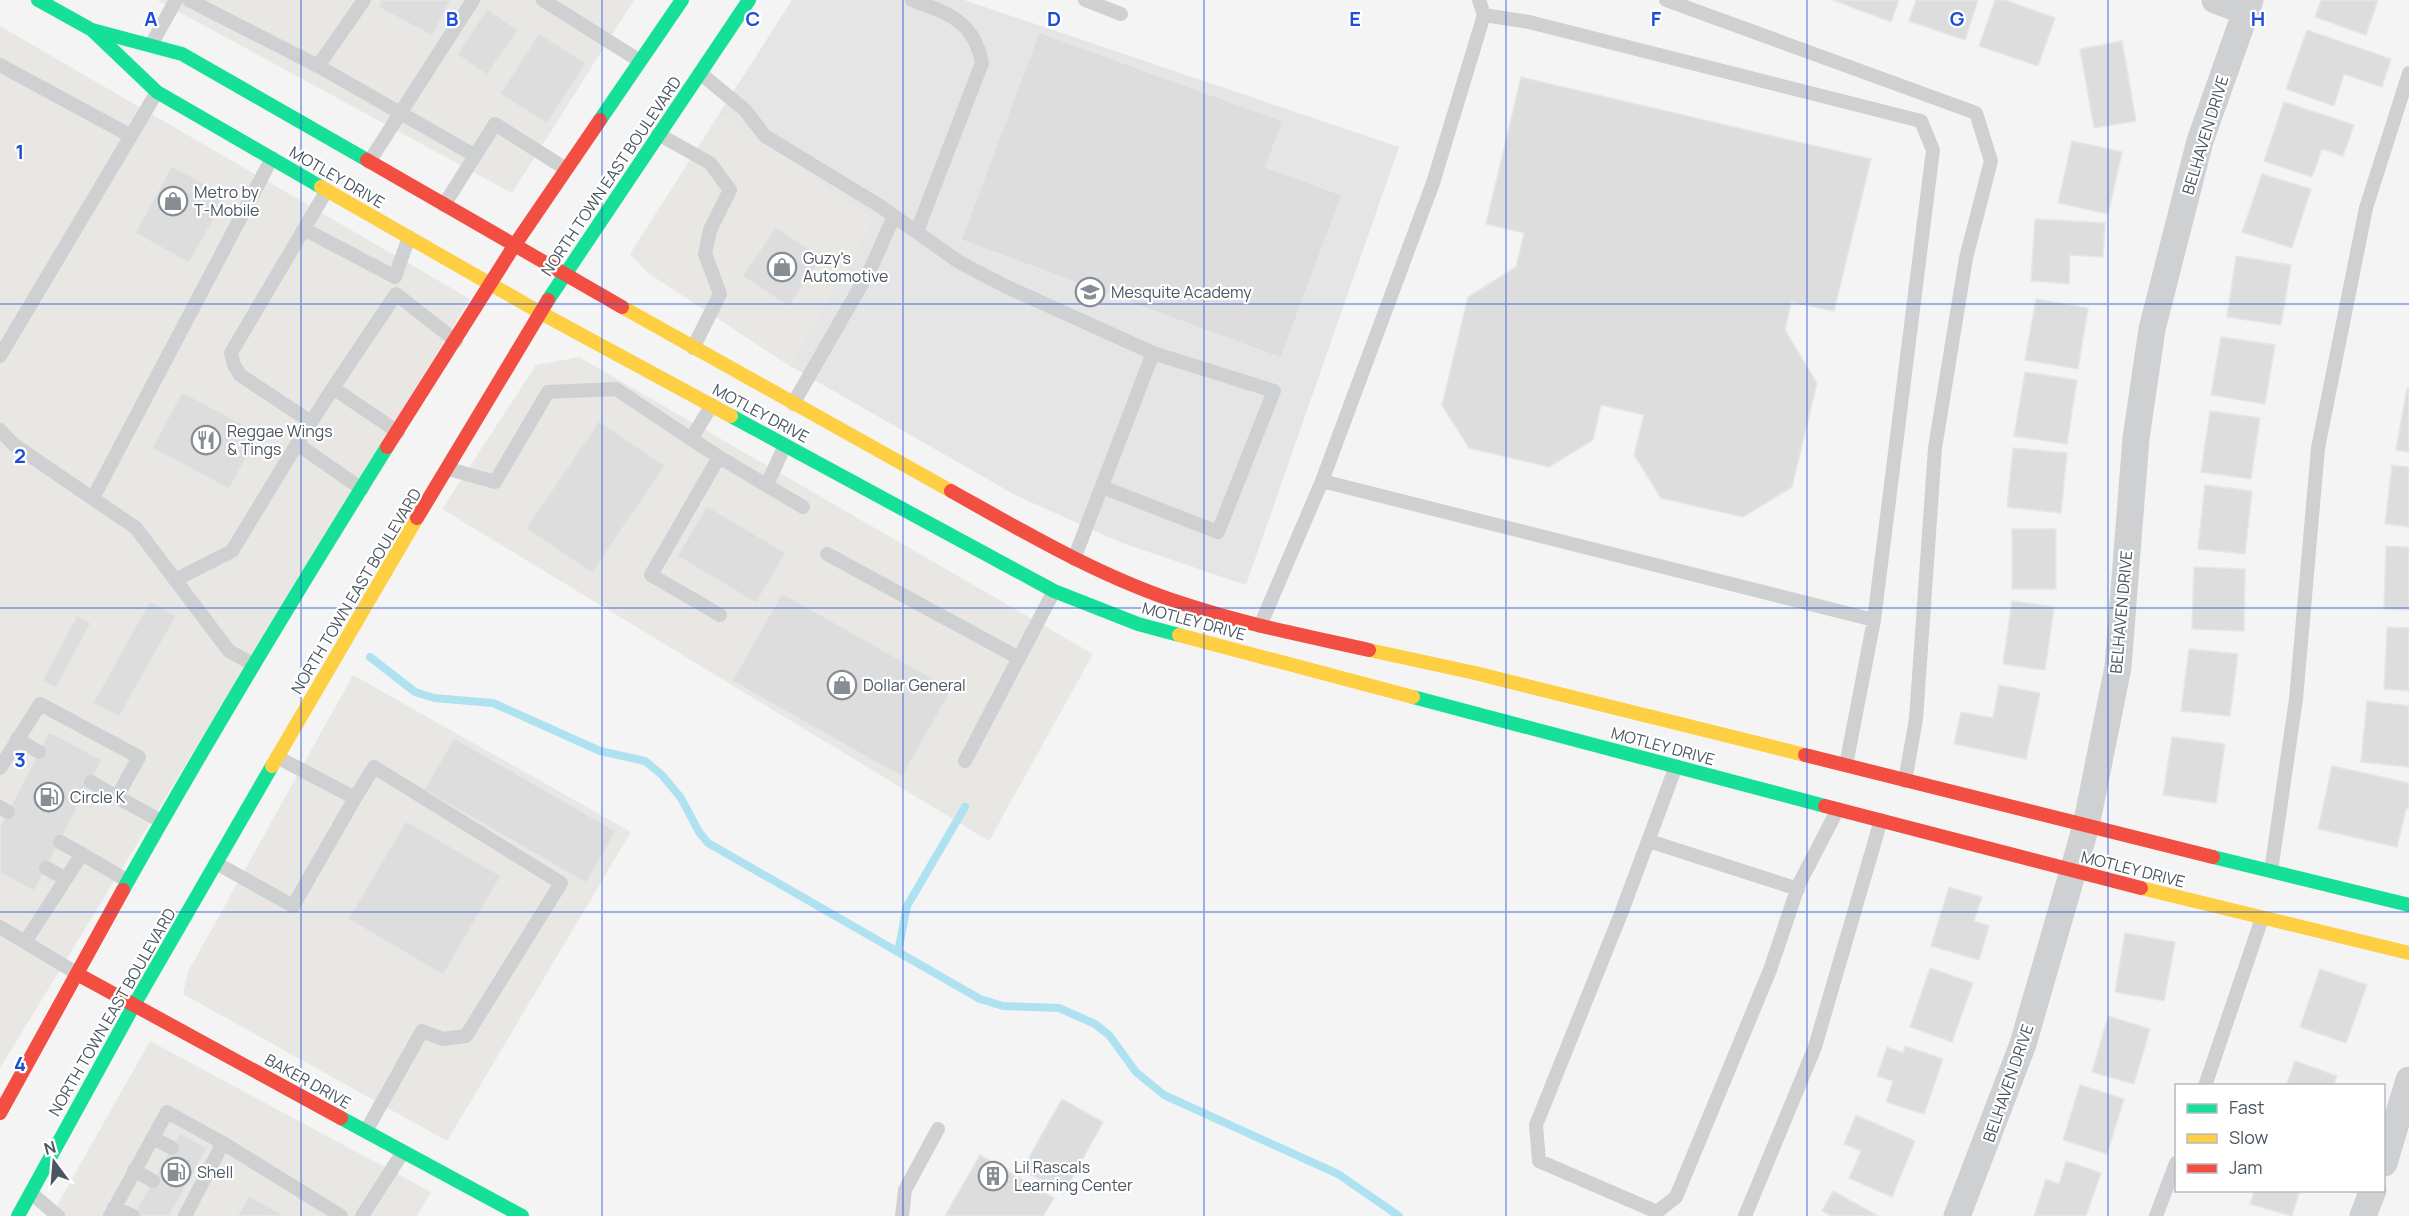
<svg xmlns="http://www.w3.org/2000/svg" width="2409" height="1216" font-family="Manrope,sans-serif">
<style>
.commercial{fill:#e8e7e3}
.education{fill:#e6e5e6}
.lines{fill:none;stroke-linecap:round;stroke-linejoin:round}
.stream{stroke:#aee2f0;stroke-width:8}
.building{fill:#ddddde;stroke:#e5e6e7;stroke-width:1.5}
.lane{stroke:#ced0d2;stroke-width:14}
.street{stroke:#ced0d2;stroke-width:27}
.fast{stroke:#16e098;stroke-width:14}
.slow{stroke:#ffcf43;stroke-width:14}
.jam{stroke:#f24e42;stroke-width:14}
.grid{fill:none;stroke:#1d4ed8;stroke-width:1.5;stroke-opacity:0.55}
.labels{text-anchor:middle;stroke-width:4.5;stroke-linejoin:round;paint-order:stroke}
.street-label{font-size:16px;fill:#4a5661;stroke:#fff}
.poi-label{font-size:16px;fill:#4a5661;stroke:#fff;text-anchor:start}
.grid-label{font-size:20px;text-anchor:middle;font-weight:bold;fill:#1d4ed8;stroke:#fff;stroke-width:4.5;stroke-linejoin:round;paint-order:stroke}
</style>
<rect width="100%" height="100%" fill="#f4f4f4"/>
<path class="commercial" d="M157 0H634L512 193Z
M0 26 470 299 0 1068Z
M719 114 873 219 790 366 648 273 630 254Z
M579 357 1093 654 989 841 442 509 536 365Z
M353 675 631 832 447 1141 183 994 188 972Z
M150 1041 431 1192 417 1216H51Z"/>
<path class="education" d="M792 0H964L1399 147 1246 585 1122 543 1017 496 790 366 873 219 719 114Z"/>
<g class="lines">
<path class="stream" d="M370 657 415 692 434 698 493 703 600 751 645 761 662 775 681 798 699 832 708 843 980 999 1003 1006 1059 1008 1095 1024 1109 1035 1136 1072 1164 1095 1338 1174 1399 1216
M898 952 907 906 965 807"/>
</g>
<path class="building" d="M382 0H451L432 36 378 7Z
M1833 0H1899L1891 22Z
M1916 0H1978L1965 40 1909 21Z
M1995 0H2005L2055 18 2038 66 1979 46Z
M2321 0H2378L2366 35 2315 17Z
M487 9 518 30 487 75 457 54Z
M2307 30 2391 59 2382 87 2344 74 2334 106 2286 89Z
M1039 32 1283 121 1266 167 1342 195 1281 358 961 240Z
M539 33 586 63 547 124 500 94Z
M2122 41 2136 121 2094 128 2080 49Z
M1521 77 1871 159 1834 311 1791 302 1785 330 1817 383 1792 487 1743 517 1661 498 1634 455 1644 415 1601 405 1593 440 1549 467 1469 448 1442 405 1468 297 1516 267 1524 233 1486 224Z
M2284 102 2354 125 2343 156 2322 149 2312 177 2264 161Z
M2072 141 2122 152 2108 214 2058 203Z
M172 166 227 196 189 263 135 233Z
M2262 174 2311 189 2292 248 2242 232Z
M2035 219 2105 223 2103 257 2070 255 2069 284 2031 281Z
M776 227 822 258 789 307 742 276Z
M2236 256 2291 265 2281 325 2227 317Z
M2036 299 2088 308 2078 369 2025 360Z
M2221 337 2275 345 2265 404 2211 395Z
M2025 372 2077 380 2067 444 2014 436Z
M2407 388 2409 389V452L2396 450Z
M182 392 260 433 229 489 152 448Z
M2210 411 2260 418 2251 479 2201 472Z
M599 421 665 466 592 573 526 528Z
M2013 448 2067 453 2061 513 2007 507Z
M2392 465 2409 467V527L2385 524Z
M2205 485 2252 491 2245 554 2198 549Z
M707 506 786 553 756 603 677 556Z
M2012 529H2056V589H2012Z
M2386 546 2409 547V610L2384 609Z
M2194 567 2245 569 2244 631 2192 629Z
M782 593 952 689 902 777 732 681Z
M150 601 176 616 119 717 93 703Z
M2012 601 2054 607 2045 670 2003 664Z
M77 615 91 623 56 688 42 681Z
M2387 627 2409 628V691L2384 689Z
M2189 649 2238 654 2230 716 2181 711Z
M1999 685 2040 693 2026 759 1954 744 1961 712 1993 718Z
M2367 701 2409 706V767L2361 762Z
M49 732 102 760 34 891 0 873V827Z
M2172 737 2225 744 2216 803 2163 795Z
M454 738 616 831 586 883 424 790Z
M2332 766 2409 783V809H2406L2397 847 2318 829Z
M406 821 501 876 443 975 348 919Z
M1949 887 1982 897 1974 921 1989 926 1979 960 1931 946Z
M2125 933 2175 942 2164 1001 2115 992Z
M1930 968 1973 983 1952 1042 1910 1027Z
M2320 969 2367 985 2346 1043 2300 1027Z
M2108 1016 2150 1029 2134 1084 2092 1072Z
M1905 1046 1943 1059 1924 1114 1886 1102 1893 1081 1877 1076 1887 1047 1903 1053Z
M2295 1061 2337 1076 2333 1086H2286Z
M2080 1085 2124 1099 2107 1154 2063 1140Z
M1062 1099 1103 1122 1064 1193 1022 1170Z
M1856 1115 1915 1141 1892 1197 1849 1178 1861 1151 1844 1144Z
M180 1133 207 1148 169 1216H133Z
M980 1155 1054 1198 1043 1216H945Z
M2066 1161 2101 1173 2086 1216H2034L2046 1179 2059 1184Z
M2255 1190H2300L2292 1216 2250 1204Z
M1833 1191 1878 1216H1831L1822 1211Z
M249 1196 285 1216H237Z"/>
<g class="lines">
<path class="lane" d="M189 0 318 66 364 0
M543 0 640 61
M912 0C948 13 974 21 982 63L917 231
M1085 0 1121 14
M1479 0 1484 15
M1666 0 1976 113 1991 161 1966 258 1935 448 1916 719 1905 781
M151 45 176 0
M0 65 131 136
M318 66 474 155
M700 73 745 110 765 136 880 206 959 262 1005 286 1153 353 1074 559
M658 134 710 163 730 190 710 230 705 254 720 294 693 348
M369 162 473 0
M327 190 304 229 395 277 409 237
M444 205 495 124 566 169
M304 229 231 353 234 365 240 375 311 422
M0 356 157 92
M333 388 396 294 456 341
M793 404 871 268 894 216
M0 430 13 444 136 528 229 651 254 665
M691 439 719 457
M297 444 333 388 398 432
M449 469 495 482 548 392 616 389 691 439 712 405
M1322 481 1874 620
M767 485 785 445
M1102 487 1218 532 1274 391 1153 353
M93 498 272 158
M827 554 1019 658
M175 580 232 551 297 444 362 489
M720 615 651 575 719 457 803 507
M1260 626 1322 481 1433 183 1484 15 1529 22 1921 121 1933 150 1874 620 1846 765
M17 739 39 752
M965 761 1054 591
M1676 766 1622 911 1536 1125 1539 1161 1657 1212 1676 1197 1770 970 1799 884 1838 809
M0 768 40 704 139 757 117 797 161 821
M91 782 117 797
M355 798 374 767 561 883 466 1036 443 1039 422 1031 366 1131
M0 807 8 812
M1649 841 1798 889
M60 842 82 854
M216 863 293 906 355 798 277 757
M46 868 66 879
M2271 871 2296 699 2318 448 2366 208 2409 73
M0 927 78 974
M25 942 82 854 128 881
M2205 1086 2262 918
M153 1138 172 1148
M134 1170 153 1181
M31 1193 58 1216
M114 1207 133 1216
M110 1216 167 1112 223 1143
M185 1216 223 1143 341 1216
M362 1216 403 1152
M902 1216 905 1190 938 1129
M1745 1216 1815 1047 1881 820
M2156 1216 2176 1163"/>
<path class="street" d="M2215 0 2245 11
M2384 1163 2409 1080
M1957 1216 2023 1044 2086 826 2118 667 2136 438 2152 329 2200 141 2250 0
M2363 1216 2373 1190"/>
<path class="fast" d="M38 0 92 30 182 54 367 160
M93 31 157 92 321 187
M600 120 682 0
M548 300 749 0
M731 416 1054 591 1138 624 1179 635
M1413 697 1825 806
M2213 857 2409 905
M123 890C207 740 296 593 387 447
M341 1118 522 1216
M18 1216 134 1005 272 766"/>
<path class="slow" d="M321 187 541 313 731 416
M622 307 951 491
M1179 635 1413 697
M1369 650 1475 673 1805 755
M272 766 417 518
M2141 888 2409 953"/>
<path class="jam" d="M367 160 622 307
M387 447 514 246 600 120
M951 491C1026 533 1102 578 1184 604 1244 624 1307 636 1369 650
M417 518 548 300
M1805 755 2213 857
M1825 806 2141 888
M79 975 341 1118
M0 1113 123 890"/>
</g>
<path class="grid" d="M301 0V1216M602 0V1216M903 0V1216M1204 0V1216M1506 0V1216M1807 0V1216M2108 0V1216M0 304H2409M0 608H2409M0 912H2409"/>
<defs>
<g id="shop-ring" transform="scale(1.5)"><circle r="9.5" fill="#fff" stroke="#868d94" stroke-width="1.5"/><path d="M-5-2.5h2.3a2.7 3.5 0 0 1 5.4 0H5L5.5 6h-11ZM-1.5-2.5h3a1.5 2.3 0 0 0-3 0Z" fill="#868d94"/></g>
<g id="school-ring" transform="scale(1.5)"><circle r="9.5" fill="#fff" stroke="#868d94" stroke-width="1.5"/><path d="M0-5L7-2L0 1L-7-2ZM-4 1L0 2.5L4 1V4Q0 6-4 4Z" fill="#868d94"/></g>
<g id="restaurant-ring" transform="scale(1.5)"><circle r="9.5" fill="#fff" stroke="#868d94" stroke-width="1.5"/><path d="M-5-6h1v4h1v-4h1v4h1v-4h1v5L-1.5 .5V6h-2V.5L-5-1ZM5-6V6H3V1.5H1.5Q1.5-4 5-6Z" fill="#868d94"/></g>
<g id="fuel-ring" transform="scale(1.5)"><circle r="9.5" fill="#fff" stroke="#868d94" stroke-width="1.5"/><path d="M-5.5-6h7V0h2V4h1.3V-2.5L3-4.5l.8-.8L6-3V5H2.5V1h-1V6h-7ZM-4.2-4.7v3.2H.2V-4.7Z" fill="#868d94"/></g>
<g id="building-ring" transform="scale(1.5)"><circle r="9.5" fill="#fff" stroke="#868d94" stroke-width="1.5"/><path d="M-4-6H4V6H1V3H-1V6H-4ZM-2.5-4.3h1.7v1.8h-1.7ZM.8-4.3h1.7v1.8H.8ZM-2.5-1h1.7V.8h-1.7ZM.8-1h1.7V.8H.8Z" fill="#868d94"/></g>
</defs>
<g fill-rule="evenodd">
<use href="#shop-ring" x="173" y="201"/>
<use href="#shop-ring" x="782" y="267"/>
<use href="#school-ring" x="1090" y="292"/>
<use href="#restaurant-ring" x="206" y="440"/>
<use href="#shop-ring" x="842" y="685"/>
<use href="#fuel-ring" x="49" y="797"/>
<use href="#fuel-ring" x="176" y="1172"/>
<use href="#building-ring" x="993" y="1176"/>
</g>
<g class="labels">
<g class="street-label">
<text transform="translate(2205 135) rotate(-73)" y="6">BELHAVEN DRIVE</text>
<text transform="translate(611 176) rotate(-56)" y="6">NORTH TOWN EAST BOULEVARD</text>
<text transform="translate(337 177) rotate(30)" y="6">MOTLEY DRIVE</text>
<text transform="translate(761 413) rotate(28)" y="6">MOTLEY DRIVE</text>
<text transform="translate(356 591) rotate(-59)" y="6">NORTH TOWN EAST BOULEVARD</text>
<text transform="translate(2121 612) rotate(-85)" y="6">BELHAVEN DRIVE</text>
<text transform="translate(1194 621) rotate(15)" y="6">MOTLEY DRIVE</text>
<text transform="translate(1663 746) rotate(15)" y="6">MOTLEY DRIVE</text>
<text transform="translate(2133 869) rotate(14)" y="6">MOTLEY DRIVE</text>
<text transform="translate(112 1012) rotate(-60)" y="6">NORTH TOWN EAST BOULEVARD</text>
<text transform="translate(308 1081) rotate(29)" y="6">BAKER DRIVE</text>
<text transform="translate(2008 1083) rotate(-71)" y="6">BELHAVEN DRIVE</text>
</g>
<g class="poi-label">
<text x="194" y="198">Metro by<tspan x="194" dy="18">T-Mobile</tspan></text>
<text x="803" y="264">Guzy's<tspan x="803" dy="18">Automotive</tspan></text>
<text x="1111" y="298">Mesquite Academy</text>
<text x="227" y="437">Reggae Wings<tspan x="227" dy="18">&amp; Tings</tspan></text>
<text x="863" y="691">Dollar General</text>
<text x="70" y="803">Circle K</text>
<text x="1014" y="1173">Lil Rascals<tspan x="1014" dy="18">Learning Center</tspan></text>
<text x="197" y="1178">Shell</text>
</g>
</g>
<g class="grid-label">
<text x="151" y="26">A</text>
<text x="452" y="26">B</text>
<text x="753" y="26">C</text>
<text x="1054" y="26">D</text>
<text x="1355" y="26">E</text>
<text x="1656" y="26">F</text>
<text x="1957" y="26">G</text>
<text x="2258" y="26">H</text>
<text x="20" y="159">1</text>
<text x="20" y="463">2</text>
<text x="20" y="767">3</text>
<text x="20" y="1071">4</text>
</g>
<rect x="2175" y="1084" width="210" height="108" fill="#ffffff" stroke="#b7bbc0" stroke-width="1.5"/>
<rect x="2187" y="1104" width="30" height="9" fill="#16e098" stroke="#b7bbc0" stroke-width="1.5"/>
<text x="2229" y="1114" font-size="18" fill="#4a5661">Fast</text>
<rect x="2187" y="1134" width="30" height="9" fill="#ffcf43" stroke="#b7bbc0" stroke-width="1.5"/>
<text x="2229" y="1144" font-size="18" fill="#4a5661">Slow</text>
<rect x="2187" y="1164" width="30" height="9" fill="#f24e42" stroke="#b7bbc0" stroke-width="1.5"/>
<text x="2229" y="1174" font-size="18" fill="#4a5661">Jam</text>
<g transform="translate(54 1162) rotate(344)" stroke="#ffffff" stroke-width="4.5" paint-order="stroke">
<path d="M0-4.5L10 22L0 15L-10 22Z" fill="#4a5661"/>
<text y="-9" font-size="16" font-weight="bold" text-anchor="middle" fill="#4a5661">N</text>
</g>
</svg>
